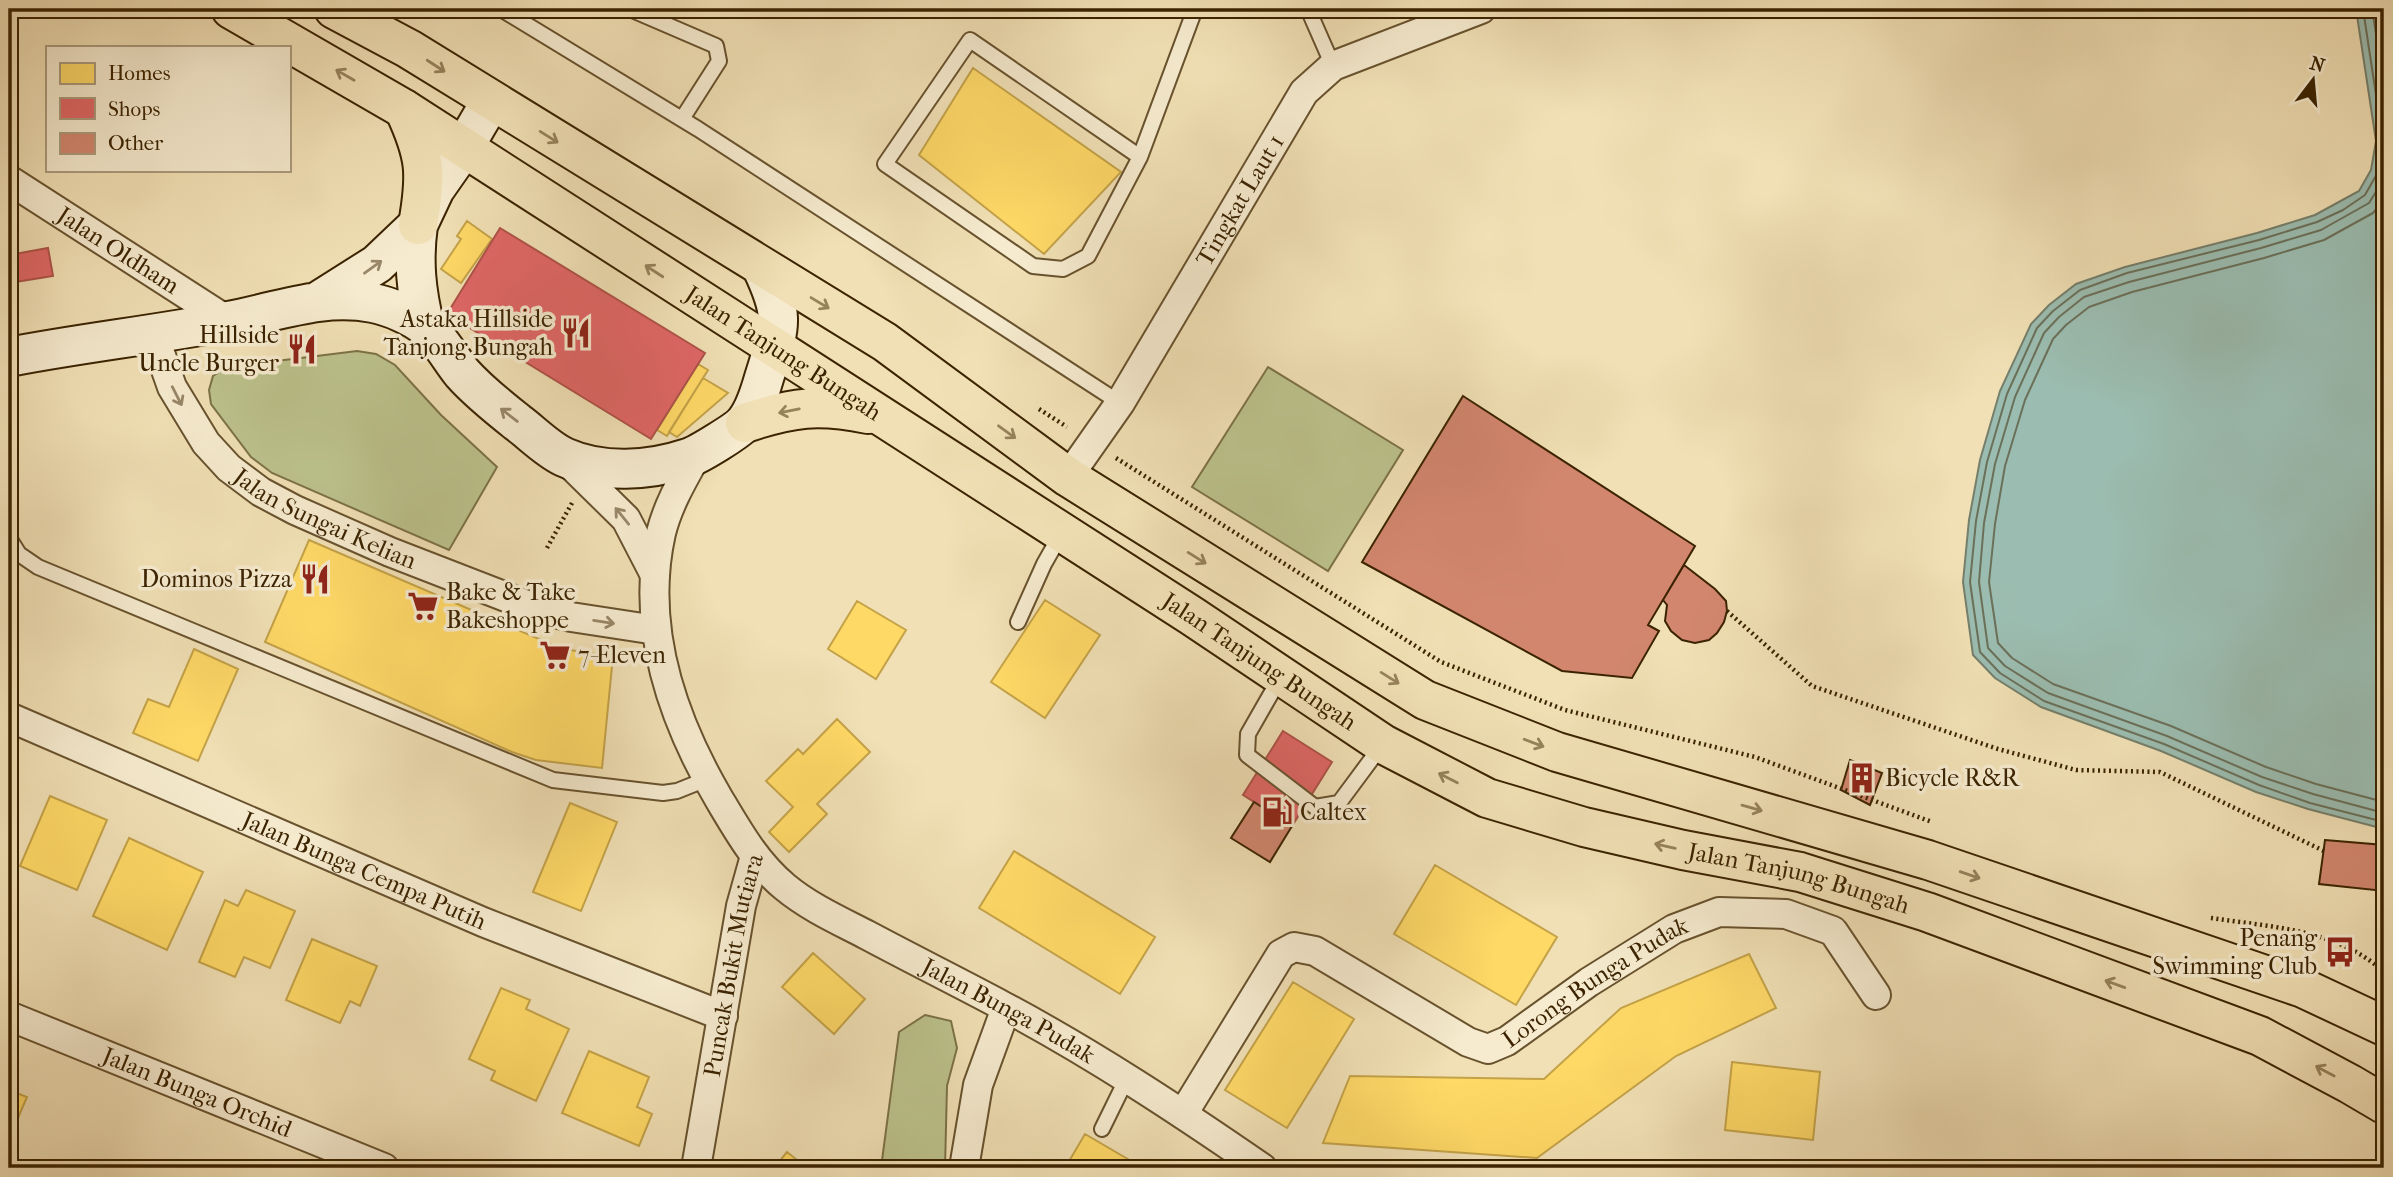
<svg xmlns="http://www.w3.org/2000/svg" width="2393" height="1177" font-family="'IM FELL French Canon',serif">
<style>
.green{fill:#bcc28c;stroke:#7c7246;stroke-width:2}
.water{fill:#9bbdb1;stroke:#757f6b;stroke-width:2}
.homes{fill:#ffd966;stroke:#c4a248;stroke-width:2}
.shops{fill:#e06666;stroke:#ae5248;stroke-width:2}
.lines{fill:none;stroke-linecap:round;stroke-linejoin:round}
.shore{stroke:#6b7059;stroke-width:2}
.building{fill:#d2866e;stroke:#3b2301;stroke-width:2}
.lane-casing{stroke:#68522e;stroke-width:18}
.street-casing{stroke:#68522e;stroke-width:32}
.secondary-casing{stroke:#3b2301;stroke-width:42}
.primary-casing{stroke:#3b2301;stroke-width:42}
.path{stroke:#3b2301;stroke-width:4.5;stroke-dasharray:2 3.5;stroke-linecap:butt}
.lane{stroke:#f6ebcf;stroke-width:14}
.street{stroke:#f6ebcf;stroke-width:28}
.secondary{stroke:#f6ebcf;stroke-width:38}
.primary{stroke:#f1e0b5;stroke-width:38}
.oneway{stroke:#96825b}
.oneway2{stroke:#988768}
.labels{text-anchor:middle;stroke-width:7;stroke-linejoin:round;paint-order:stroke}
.street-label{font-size:24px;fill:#3b2301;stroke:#f6ebcf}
.poi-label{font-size:24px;fill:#3b2301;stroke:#f6ebcf;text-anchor:end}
</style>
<rect width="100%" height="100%" fill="#f1e0b5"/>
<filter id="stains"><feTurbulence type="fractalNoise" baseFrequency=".00286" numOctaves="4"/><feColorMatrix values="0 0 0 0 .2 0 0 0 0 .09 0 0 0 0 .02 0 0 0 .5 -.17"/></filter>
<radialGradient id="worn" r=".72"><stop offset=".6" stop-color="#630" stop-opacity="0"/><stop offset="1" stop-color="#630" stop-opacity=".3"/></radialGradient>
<path class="green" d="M357 351 376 354 395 365 441 415 497 467 449 550 272 473 251 457 211 404 209 390 213 376 227 367Z
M1268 367 1403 450 1328 571 1192 487Z
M925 1015 951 1021 957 1048 947 1086 945 1168H881L899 1032Z"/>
<path class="water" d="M2356 9H2384V829L2308 809 2256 792 2161 751 2041 707 1995 678 1973 655 1963 582 1969 520 1980 460 2000 391 2031 324 2049 305 2076 284 2125 267 2257 233 2315 215 2359 191 2371 170 2376 141Z"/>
<path class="homes" d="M973 68 1121 172 1044 254 919 155Z
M467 221 492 239 461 283 441 269 461 239 457 236Z
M698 364 708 370 667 436 657 430Z
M703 378 728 393 677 437 669 432Z
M309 540 562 649 613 656 602 768 536 760 512 752 265 642Z
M1045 600 1100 635 1045 718 991 682Z
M857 601 906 630 876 679 828 649Z
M194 649 238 669 198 761 133 733 148 699 169 707Z
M837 719 870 752 817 804 827 814 789 852 769 832 793 807 766 781 798 749 803 754Z
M50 796 107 820 77 890 20 866Z
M570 803 617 822 581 911 533 892Z
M129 838 203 872 167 950 93 916Z
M1014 851 1155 937 1120 994 979 908Z
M1435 865 1557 937 1516 1005 1394 934Z
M246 890 295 911 270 968 244 957 235 977 199 962 225 900 238 906Z
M312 939 377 966 360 1006 350 1001 340 1023 286 1000Z
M813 953 865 999 834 1034 782 987Z
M1749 954 1776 1008 1676 1056 1537 1158 1323 1143 1350 1076 1544 1079 1621 1008Z
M1293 982 1354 1019 1287 1128 1225 1090Z
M501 988 530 1000 526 1009 569 1029 536 1101 491 1080 495 1071 469 1059Z
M589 1051 649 1077 637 1107 652 1114 639 1146 562 1113Z
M1732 1062 1820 1072 1813 1140 1725 1130Z
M9 1090 27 1097 9 1139Z
M1085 1134 1143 1168H1065Z
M787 1152 807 1168H774Z"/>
<path class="shops" d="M500 228 705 353 651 439 447 314Z
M48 248 53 276 9 283V255Z
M1283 731 1332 762 1292 826 1243 795Z"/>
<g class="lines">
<path class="shore" d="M2363 9 2383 141 2378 172 2365 195 2343 210 2317 222 2259 240 2127 273 2080 290 2053 311 2037 328 2007 394 1987 462 1976 521 1970 582 1980 652 2000 673 2044 701 2164 744 2259 785 2310 803 2384 822
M2372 9 2384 83
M2384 179 2369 203 2321 230 2261 248 2129 282 2084 297 2059 317 2044 333 2015 397 1995 464 1984 523 1979 582 1988 648 2005 666 2048 693 2167 736 2262 777 2313 794 2384 813
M2384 200 2373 213 2324 240 2264 258 2132 292 2089 307 2066 325 2053 339 2025 400 2005 466 1995 524 1989 582 1998 643 2012 658 2053 684 2171 726 2266 767 2316 784 2384 802"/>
</g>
<path class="building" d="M1463 396 1695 546 1648 625 1659 631 1632 678 1562 671 1362 562Z
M1684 565 1715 589 1726 601 1727 611 1724 622 1717 633 1709 640 1695 643 1682 640 1671 631 1665 621 1667 605 1663 600Z
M1850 760 1882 773 1870 805 1841 790Z
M1254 802 1292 826 1270 862 1231 838Z
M2325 840 2384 845V891L2319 884Z"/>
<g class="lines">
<g class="lane-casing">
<path id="lane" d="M501 9 698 129 1120 403
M630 9 716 46 719 61 682 119
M1308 9 1333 66
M1140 157 970 40 885 164 1033 266 1063 269 1088 256 1140 157 1195 9
M9 538 19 554 38 567 553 780 663 793 677 791 707 779
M1018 622 1044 564 1061 534
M1280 678 1248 734 1247 755 1315 807 1339 803 1382 745
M1102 1129 1127 1078"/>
</g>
<g class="street-casing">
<g id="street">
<path id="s1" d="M9 180 228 321"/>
<path id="s2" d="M153 333 172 387 206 443 229 468 261 492 295 510 390 552 537 609 571 617 656 630"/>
<path id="s3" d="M696 456C682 481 668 505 661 533 640 626 672 719 719 799 738 831 756 863 785 887 809 907 840 921 867 935 912 959 958 982 1003 1006 1093 1054 1178 1110 1262 1168"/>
<path d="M566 460 626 519 655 575"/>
<path id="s4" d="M1068 477 1120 403 1304 92 1333 66 1481 9"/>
<path id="s5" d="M9 717 483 922 723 1016"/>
<path id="s6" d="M9 1016 384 1168"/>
<path id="s7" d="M1183 1114 1281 954 1294 947 1315 951 1468 1042 1488 1049 1507 1041 1589 982 1674 929 1719 912 1786 914 1833 931 1876 995"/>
<path id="s8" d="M696 1168 741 906 755 856"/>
<path d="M964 1168 978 1085 1006 1008"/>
</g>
</g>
<g class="secondary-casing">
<path id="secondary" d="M418 225C413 261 416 291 425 327
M320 300 377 264 418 225 435 189 463 149 491 101
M9 357C81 343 155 335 228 321 277 312 323 293 373 303 389 306 413 316 426 327 440 339 450 358 462 373 478 391 498 407 517 422 532 433 547 449 564 457 602 474 649 471 688 458 698 455 739 430 745 422 754 411 760 392 764 378 780 326 786 319 762 268"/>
</g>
<g class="primary-casing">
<g id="primary">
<path id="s9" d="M231 9 404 109 1192 616 1383 744 1487 798 1584 827 1683 850 1800 872 1927 912 2260 1036 2350 1084 2384 1104"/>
<path d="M334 9 409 49 885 342 1068 477 1425 700 1557 752 1928 860 2303 988 2384 1026"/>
<path d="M404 109C426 156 427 174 418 225"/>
<path d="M745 423C793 407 818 404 868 414"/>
</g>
</g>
<path class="path" d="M1039 409 1067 427
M1116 458 1441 662 1565 710 1755 757 1932 822
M547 548 572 503
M1727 611 1812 686 1998 749 2076 770 2160 772 2324 851
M2211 918C2271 927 2337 929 2384 972"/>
<use href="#lane" class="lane"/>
<use href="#street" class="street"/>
<use href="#secondary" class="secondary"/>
<use href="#primary" class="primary"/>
</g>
<defs><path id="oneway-shaft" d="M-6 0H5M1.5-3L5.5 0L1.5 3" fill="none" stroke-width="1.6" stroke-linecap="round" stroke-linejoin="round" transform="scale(1.75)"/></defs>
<g class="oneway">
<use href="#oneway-shaft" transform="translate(436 66) rotate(33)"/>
<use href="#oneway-shaft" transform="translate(345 75) rotate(-150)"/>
<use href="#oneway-shaft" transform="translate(549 137) rotate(32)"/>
<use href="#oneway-shaft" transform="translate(654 271) rotate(-147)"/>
<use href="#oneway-shaft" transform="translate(820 303) rotate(31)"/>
<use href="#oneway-shaft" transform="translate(789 411) rotate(169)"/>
<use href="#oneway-shaft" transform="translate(1007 432) rotate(36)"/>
<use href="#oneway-shaft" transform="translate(1197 558) rotate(32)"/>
<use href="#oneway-shaft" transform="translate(1390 678) rotate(32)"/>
<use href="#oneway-shaft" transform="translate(1534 743) rotate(21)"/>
<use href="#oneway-shaft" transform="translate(1448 778) rotate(-153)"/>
<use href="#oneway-shaft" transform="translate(1752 808) rotate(16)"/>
<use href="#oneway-shaft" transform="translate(1665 846) rotate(-167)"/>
<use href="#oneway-shaft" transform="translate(1970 875) rotate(19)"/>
<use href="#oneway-shaft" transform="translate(2115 984) rotate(-160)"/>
<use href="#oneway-shaft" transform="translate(2325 1071) rotate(-152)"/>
</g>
<g class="oneway2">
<use href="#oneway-shaft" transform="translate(373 267) rotate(-36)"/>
<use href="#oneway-shaft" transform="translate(177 396) rotate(63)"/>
<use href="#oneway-shaft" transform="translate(509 415) rotate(-142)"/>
<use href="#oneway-shaft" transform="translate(622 516) rotate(-129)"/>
<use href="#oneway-shaft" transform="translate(604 622) rotate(9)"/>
</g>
<defs>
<g id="restaurant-bare" transform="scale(2.415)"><path d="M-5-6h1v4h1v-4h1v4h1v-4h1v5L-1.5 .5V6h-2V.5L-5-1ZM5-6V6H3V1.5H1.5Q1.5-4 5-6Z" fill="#8f2418" stroke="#f6ebcf" stroke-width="2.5" paint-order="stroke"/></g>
<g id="supermarket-bare" transform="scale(2.415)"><path d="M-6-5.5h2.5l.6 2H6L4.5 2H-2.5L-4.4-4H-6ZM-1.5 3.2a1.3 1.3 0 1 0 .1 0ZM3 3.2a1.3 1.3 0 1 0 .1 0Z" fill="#8f2418" stroke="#f6ebcf" stroke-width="2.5" paint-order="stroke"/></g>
<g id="building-bare" transform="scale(2.415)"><path d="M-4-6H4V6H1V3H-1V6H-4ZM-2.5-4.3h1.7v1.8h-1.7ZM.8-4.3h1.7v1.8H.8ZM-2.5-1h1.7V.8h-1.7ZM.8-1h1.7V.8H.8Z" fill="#8f2418" stroke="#f6ebcf" stroke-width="2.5" paint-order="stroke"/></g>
<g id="fuel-bare" transform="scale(2.415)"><path d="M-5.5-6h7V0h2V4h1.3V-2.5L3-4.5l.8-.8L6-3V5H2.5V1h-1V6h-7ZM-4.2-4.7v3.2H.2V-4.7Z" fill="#8f2418" stroke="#f6ebcf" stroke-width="2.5" paint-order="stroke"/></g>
<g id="bus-bare" transform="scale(2.415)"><path d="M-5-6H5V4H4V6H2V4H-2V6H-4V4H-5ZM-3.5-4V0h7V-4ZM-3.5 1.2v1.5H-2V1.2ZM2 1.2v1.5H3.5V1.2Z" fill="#8f2418" stroke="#f6ebcf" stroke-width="2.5" paint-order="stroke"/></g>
</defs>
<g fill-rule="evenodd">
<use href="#restaurant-bare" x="576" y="333"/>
<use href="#restaurant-bare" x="302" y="349"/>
<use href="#restaurant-bare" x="315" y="579"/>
<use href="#supermarket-bare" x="423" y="606"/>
<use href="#supermarket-bare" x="555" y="655"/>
<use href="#building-bare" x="1862" y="778"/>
<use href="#fuel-bare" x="1277" y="812"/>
<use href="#bus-bare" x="2340" y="952"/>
</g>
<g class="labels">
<g class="street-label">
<text dy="8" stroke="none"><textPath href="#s4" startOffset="326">Tingkat Laut 1</textPath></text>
<text dy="8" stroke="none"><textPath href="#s1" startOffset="130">Jalan Oldham</textPath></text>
<text dy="8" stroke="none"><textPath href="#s9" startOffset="651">Jalan Tanjung Bungah</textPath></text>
<text dy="8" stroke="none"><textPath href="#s2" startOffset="266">Jalan Sungai Kelian</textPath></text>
<text dy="8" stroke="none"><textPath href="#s9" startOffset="1218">Jalan Tanjung Bungah</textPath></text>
<text dy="8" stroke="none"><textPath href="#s5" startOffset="387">Jalan Bunga Cempa Putih</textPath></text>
<text dy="8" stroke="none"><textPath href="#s9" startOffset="1806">Jalan Tanjung Bungah</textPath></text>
<text dy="8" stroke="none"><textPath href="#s8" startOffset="206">Puncak Bukit Mutiara</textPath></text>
<text dy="8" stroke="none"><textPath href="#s7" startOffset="550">Lorong Bunga Pudak</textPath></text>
<text dy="8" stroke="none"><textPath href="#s3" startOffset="730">Jalan Bunga Pudak</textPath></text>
<text dy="8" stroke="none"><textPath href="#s6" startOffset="203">Jalan Bunga Orchid</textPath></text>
</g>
<g class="poi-label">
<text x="553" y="327">Astaka Hillside<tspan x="553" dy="28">Tanjong Bungah</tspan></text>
<text x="279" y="343">Hillside<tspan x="279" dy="28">Uncle Burger</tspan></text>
<text x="292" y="587">Dominos Pizza</text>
<text x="446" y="600" text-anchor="start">Bake &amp; Take<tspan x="446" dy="28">Bakeshoppe</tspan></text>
<text x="578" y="663" text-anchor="start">7-Eleven</text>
<text x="1885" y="786" text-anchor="start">Bicycle R&amp;R</text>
<text x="1300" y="820" text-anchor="start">Caltex</text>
<text x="2317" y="946">Penang<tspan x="2317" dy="28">Swimming Club</tspan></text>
</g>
</g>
<rect width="2393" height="1177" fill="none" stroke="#f1e0b5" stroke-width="35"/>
<rect x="10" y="10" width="2372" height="1156" fill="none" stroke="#3b2301" stroke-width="3.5"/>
<rect x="18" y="18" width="2358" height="1142" fill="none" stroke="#3b2301" stroke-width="2"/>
<rect x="46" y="46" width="245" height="126" fill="#f6ebcf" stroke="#ab9b7d" stroke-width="2"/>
<rect x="60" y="63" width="35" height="21" fill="#ffd966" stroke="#ab9b7d" stroke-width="2"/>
<text x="108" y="80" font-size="21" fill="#3b2301">Homes</text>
<rect x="60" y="98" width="35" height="21" fill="#e06666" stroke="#ab9b7d" stroke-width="2"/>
<text x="108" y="116" font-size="21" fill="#3b2301">Shops</text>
<rect x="60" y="133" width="35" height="21" fill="#d2866e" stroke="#ab9b7d" stroke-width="2"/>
<text x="108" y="150" font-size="21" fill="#3b2301">Other</text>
<g transform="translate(2313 80) rotate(16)" stroke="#f6ebcf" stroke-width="5" paint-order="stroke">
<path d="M0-5L12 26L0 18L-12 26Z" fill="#3b2301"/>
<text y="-10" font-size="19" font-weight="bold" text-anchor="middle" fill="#3b2301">N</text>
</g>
<rect width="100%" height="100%" filter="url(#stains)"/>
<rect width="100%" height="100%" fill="url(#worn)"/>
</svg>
